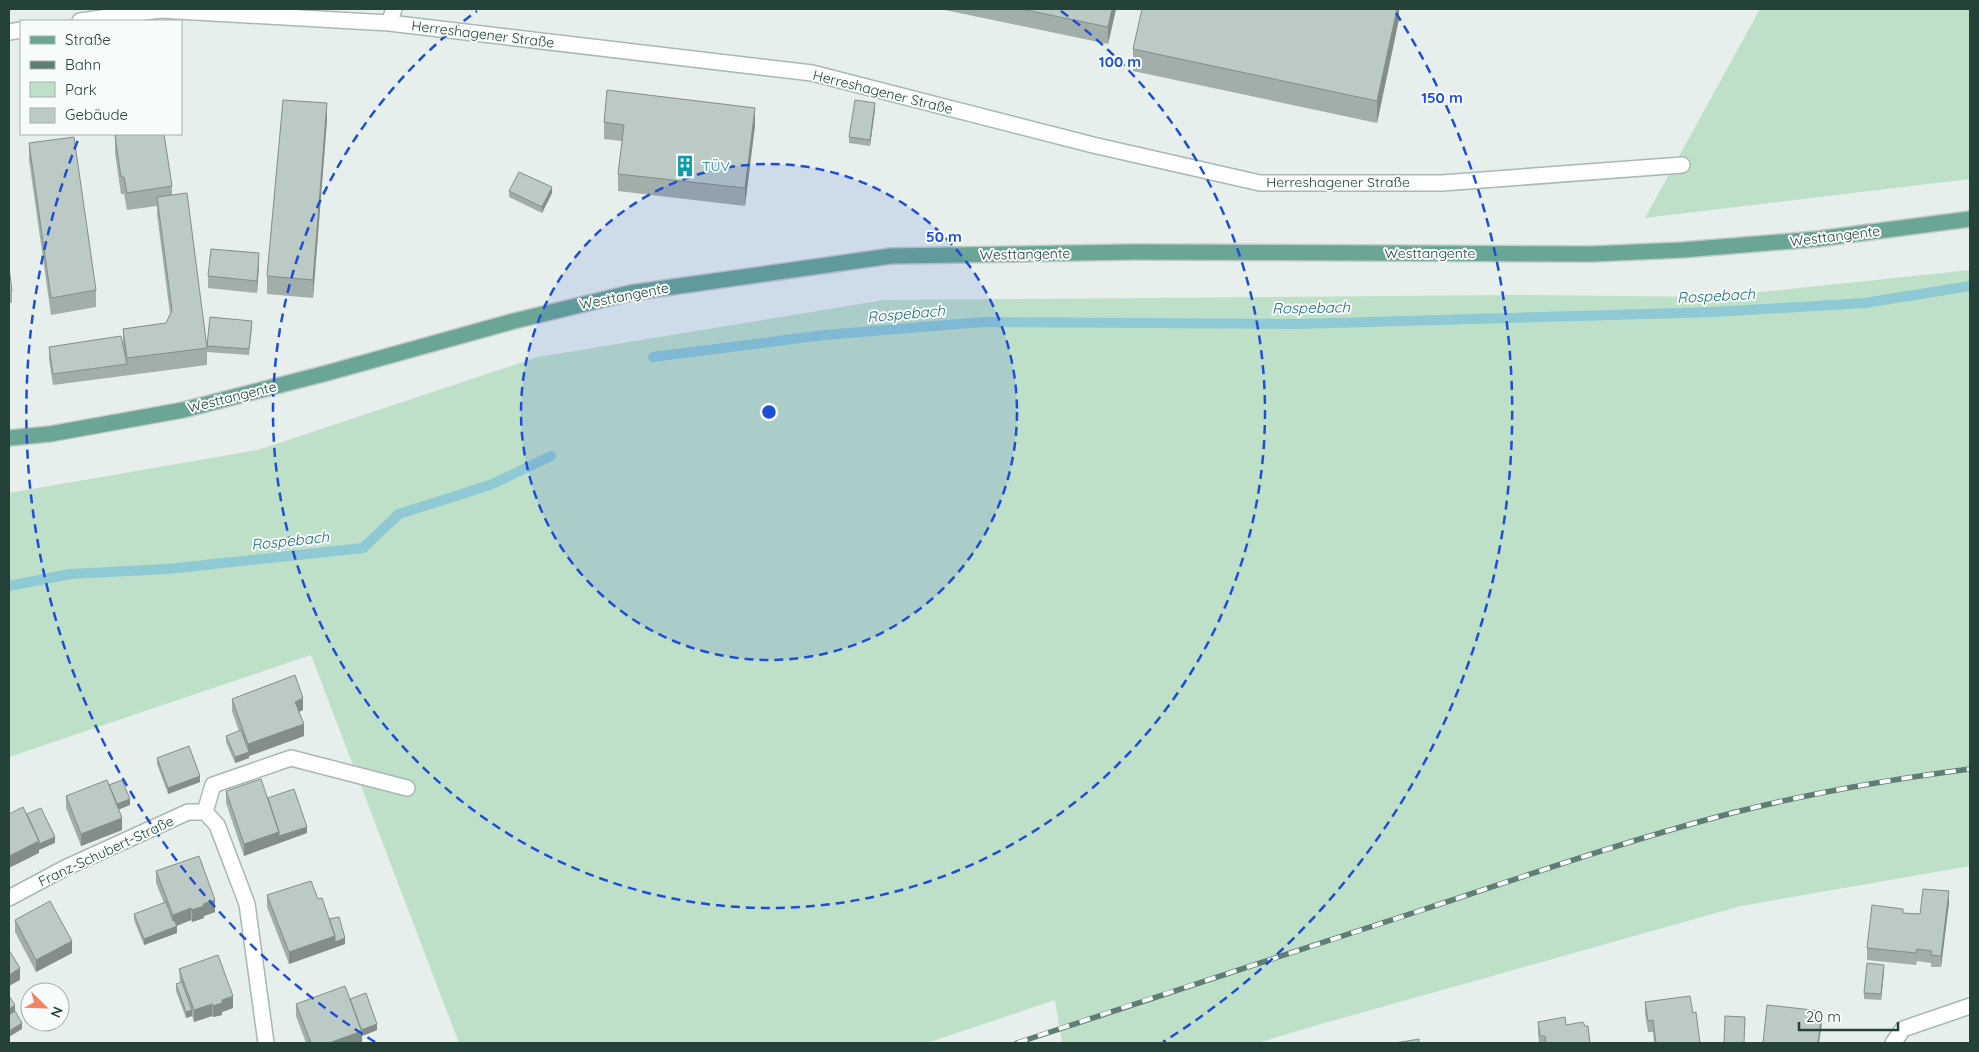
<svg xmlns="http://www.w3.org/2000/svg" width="1979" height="1052" font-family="Quicksand,sans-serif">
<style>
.green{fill:#bfe0c8}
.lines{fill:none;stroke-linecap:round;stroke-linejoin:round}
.stream{stroke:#8ec9d4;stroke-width:10}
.minor-casing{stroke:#a8b8b2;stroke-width:18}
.primary-casing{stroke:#c2cac8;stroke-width:18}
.minor{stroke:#fff;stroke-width:15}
.primary{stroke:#6aa596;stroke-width:15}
.rail-casing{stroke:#5f7d75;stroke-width:5.5}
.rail{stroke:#f7fbf9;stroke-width:4;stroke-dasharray:11;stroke-linecap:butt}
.wall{fill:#a1aea9}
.shaded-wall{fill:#838d89}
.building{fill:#bbcac4;stroke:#838d89}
.ring{fill:none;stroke:#1d4ed8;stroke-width:2.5;stroke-dasharray:9 6}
.labels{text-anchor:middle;stroke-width:4;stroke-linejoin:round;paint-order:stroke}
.street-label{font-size:14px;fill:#24423a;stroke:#f7fbf9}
.culture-label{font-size:14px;fill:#0d838f;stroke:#f7fbf9;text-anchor:start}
.water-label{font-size:15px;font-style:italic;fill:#1c6f80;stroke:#f7fbf9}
.centre{fill:#1d4ed8;stroke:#f7fbf9;stroke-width:2.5}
.ring-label{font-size:15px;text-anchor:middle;font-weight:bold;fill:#1d4ed8;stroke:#f7fbf9;stroke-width:4;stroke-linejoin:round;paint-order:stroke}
</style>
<rect width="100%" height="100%" fill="#e6efeb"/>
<path class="green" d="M1760 9H1970V179L1645 218Z
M1970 270V866L1741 906 1314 1026 1258 1043H1062L1055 1000 927 1043H459L311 655 9 757V493L258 450 538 357 884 300 1514 295 1715 297Z"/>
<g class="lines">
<path class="stream" d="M653 357 824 335 983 322 1298 324 1714 312 1865 303 1970 286
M9 586 70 574 167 569 363 548 399 514 490 485 551 456"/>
<g class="minor-casing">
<path id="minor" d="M80 21 160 10 389 23 812 73 1093 145 1260 183H1442L1682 165
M389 23 394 9
M9 32 21 30
M205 812 213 785 291 758 407 788
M9 898 65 868 188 812H205L217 825 247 904 266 1043
M1893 1043 1903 1029 1970 1006"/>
</g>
<g class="primary-casing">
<path id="primary" d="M9 438 50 434 183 410 327 373 514 321 630 293 891 256 1134 252 1592 254 1682 250 1817 239 1970 219"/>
</g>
<use href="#minor" class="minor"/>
<use href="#primary" class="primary"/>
<g class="rail-casing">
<path id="rail" d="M1017 1043C1153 997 1289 954 1425 909 1529 875 1633 838 1740 811 1816 792 1893 779 1970 769"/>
</g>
<use href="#rail" class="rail"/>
</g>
<path class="wall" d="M940 9H1116L1108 44Z
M1399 9V19L1377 123 1133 71V49Z
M875 109 870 146 849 143V137Z
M327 120 313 298 267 294V276Z
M604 122 755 125 745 206 618 191V174L622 141 604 139Z
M116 134H164L172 186V195L207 348V365L53 385 49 359V347L123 345V329L166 323 170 314 157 214V206L127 210 124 194H121L115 153V136L116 135Z
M29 143 96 290V307L51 315 29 160Z
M509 191 552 193 542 213 509 197Z
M259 265 257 293 208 288V276Z
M9 267 12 291V303H9Z
M252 327 249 355 207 352V346Z
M232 699 303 710 299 712 304 736 249 756V758L235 763 226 742V736L239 731 232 711Z
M157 758 200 782 168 794 157 764Z
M109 785 130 805 119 809 122 830 81 846 66 808V796Z
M226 791 268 798 307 833 244 856 226 803Z
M156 871 215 912 204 916V918L192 922 191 920 177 926V933L144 945 134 920V914L164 903 156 883Z
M267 895 318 899 329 919 345 944 289 964 267 907Z
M1949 903 1941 967H1931V963L1917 961 1916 965 1867 960V948L1903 913 1920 914Z
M15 920 72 953 36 972 15 932Z
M179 969 233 1008 222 1012V1015L213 1017 212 1016 194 1022 192 1016 186 1018 176 991V984L180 983Z
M1884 971 1881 1000 1864 999V993Z
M350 999 377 1030 362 1036 361 1043H306L296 1016V1004Z
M1645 1002 1693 1013 1700 1043H1654L1653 1032H1648L1645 1014Z
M1538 1022 1566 1025 1590 1043H1539L1538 1033Z"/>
<path class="shaded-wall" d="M1112 9H1116L1108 44V27Z
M1397 9H1399V19L1377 123V101Z
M327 103V120L313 298V280Z
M875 103V109L870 146V140Z
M755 108V125L745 206V188Z
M552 187V193L542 213V207Z
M259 253V265L257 293V281Z
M303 698V710L295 713V702Z
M304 724V736L249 756V758L235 763V757L248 752V744Z
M200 776V782L168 794V788Z
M130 799V805L115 811V805Z
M122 818V830L81 846V834Z
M307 827V833L244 856V844L279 832Z
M55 837V843L39 850V853L9 868V856L39 841Z
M1949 891V903L1941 967V956Z
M215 900V912L204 916V918L192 922V910L203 904Z
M191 908V920L173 927V915Z
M177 926V933L144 945V939Z
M335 936 345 938V944L289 964V952Z
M72 941V953L36 972V960Z
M1884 965V971L1881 1000V994Z
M20 968V980L9 986V975Z
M233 996V1008L222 1012V1015L213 1017V1006L222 1000Z
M212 1004V1016L194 1022V1010Z
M15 1005V1017L9 1021V1009Z
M192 1010V1016L186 1018V1012Z
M1822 1011V1023L1819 1043H1818Z
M22 1023V1029L9 1037V1031Z
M377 1024V1030L362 1036V1043H329Z"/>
<path class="building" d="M1021 9H1112L1108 27Z
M1142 9H1397L1377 101 1133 49Z
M607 90 755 108 745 188 618 174 624 125 604 122Z
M283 100 327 103 313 280 267 276Z
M855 100 875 103 870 140 849 137Z
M118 134H164L172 186 127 193 124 177H121L115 136 118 135Z
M74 137 96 290 51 298 29 143Z
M519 172 552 187 542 207 509 191Z
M187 193 207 348 127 358 123 329 166 323 172 310 157 197Z
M211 249 259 253 257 281 208 276Z
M9 267 12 291 9 292Z
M210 317 252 321 249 349 207 346Z
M121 336 127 364 53 374 49 347Z
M295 675 303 698 295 702 304 724 248 744 232 699Z
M241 730 249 752 235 757 226 736Z
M189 746 200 776 168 788 157 758Z
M261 779 279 832 244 844 226 791Z
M107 780 122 818 81 834 66 796Z
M122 780 130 799 117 804 109 785Z
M294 789 307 827 279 836V832L268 798Z
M23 807 39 841 9 856V814Z
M41 808 55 837 39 844V841L27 814Z
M199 856 215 900 203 904 204 906 192 910 191 908 173 915 156 871Z
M311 881 318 899 322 898 335 936 289 952 267 895Z
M1923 889 1949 891 1941 956 1931 955 1932 951 1917 949 1916 953 1867 948 1872 905 1903 909V913L1920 914Z
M50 901 72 941 36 960 15 920Z
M166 902 173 921 174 920 177 926 144 939 134 914Z
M339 917 345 938 335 942V936L329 919Z
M9 950 20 968 9 975Z
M218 955 233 996 222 1000V1003L213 1006 212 1004 194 1010 179 969Z
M1867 963 1884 965 1881 994 1864 993Z
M182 982 192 1010 186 1012 176 984Z
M345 986 362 1031 329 1043H311L296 1004Z
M366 993 377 1024 361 1030 350 999Z
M9 996 15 1005 9 1009Z
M1690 996 1693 1013 1696 1012 1700 1043H1656L1653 1020 1648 1021 1645 1002Z
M1767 1005 1822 1011 1818 1043H1763Z
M15 1011 22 1023 9 1031V1015Z
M1725 1016 1745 1017 1744 1043H1724Z
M1565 1017 1566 1025 1583 1022 1585 1026H1588L1590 1043H1546L1545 1036H1540L1538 1022Z
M1419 1039V1043H1395Z"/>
<circle cx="769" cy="412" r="248" fill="#1d4ed8" fill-opacity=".12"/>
<g class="ring">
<circle cx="769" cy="412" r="248"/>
<path d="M1061 11A496 496 0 1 1 477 11"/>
<path d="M375 1042A743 743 0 0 1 78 140M1396 13A743 743 0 0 1 1163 1042"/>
</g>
<defs>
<g id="building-bare" transform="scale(1.725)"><path d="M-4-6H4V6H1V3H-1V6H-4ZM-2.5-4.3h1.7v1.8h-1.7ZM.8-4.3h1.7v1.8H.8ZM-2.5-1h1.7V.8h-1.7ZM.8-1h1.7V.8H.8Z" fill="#0f9aa8" stroke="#f7fbf9" stroke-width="2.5" paint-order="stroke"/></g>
</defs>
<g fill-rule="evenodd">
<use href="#building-bare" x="685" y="166"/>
</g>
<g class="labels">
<g class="street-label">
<text transform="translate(483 34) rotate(7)" y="5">Herreshagener Straße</text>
<text transform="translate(883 92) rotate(14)" y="5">Herreshagener Straße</text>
<text x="1338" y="187">Herreshagener Straße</text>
<text transform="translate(1835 236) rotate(-7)" y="5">Westtangente</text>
<text x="1430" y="258">Westtangente</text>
<text transform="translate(1025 254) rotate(-1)" y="5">Westtangente</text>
<text transform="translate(624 296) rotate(-11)" y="5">Westtangente</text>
<text transform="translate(232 397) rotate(-14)" y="5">Westtangente</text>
<text transform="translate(106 851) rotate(-25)" y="5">Franz-Schubert-Straße</text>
</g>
<g class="culture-label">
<text x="702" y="171">TÜV</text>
</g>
<g class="water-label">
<text transform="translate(1716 296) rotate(-3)" y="5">Rospebach</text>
<text transform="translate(1311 308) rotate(-1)" y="5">Rospebach</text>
<text transform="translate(906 314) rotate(-5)" y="5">Rospebach</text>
<text transform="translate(290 541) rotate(-6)" y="5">Rospebach</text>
</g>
</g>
<circle cx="769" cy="412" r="8" class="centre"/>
<g class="ring-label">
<text x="1120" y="67">100 m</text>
<text x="1442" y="103">150 m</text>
<text x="944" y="242">50 m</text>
</g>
<rect width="1979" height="1052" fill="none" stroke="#24423a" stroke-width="20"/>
<rect x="20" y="20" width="162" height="115" fill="#f7fbf9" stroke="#a3b1ad"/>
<rect x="30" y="36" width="25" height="8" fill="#6aa596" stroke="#a3b1ad"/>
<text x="65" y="45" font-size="15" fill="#24423a">Straße</text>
<rect x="30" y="61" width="25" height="8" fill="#5f7d75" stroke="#a3b1ad"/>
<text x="65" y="70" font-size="15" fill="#24423a">Bahn</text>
<rect x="30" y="82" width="25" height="15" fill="#bfe0c8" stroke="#a3b1ad"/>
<text x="65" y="95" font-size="15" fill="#24423a">Park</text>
<rect x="30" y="108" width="25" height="15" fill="#bbcac4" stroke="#a3b1ad"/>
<text x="65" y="120" font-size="15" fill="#24423a">Gebäude</text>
<g transform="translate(45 1007) rotate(113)"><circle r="24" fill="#f7fbf9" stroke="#a3b1ad"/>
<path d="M0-4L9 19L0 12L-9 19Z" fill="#f4845f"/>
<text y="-8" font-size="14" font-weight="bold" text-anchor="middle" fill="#24423a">N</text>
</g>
<path d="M1799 1022v8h99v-8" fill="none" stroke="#24423a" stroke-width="2.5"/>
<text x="1806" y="1022" font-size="15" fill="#24423a" stroke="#f7fbf9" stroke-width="4" paint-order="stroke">20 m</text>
</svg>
